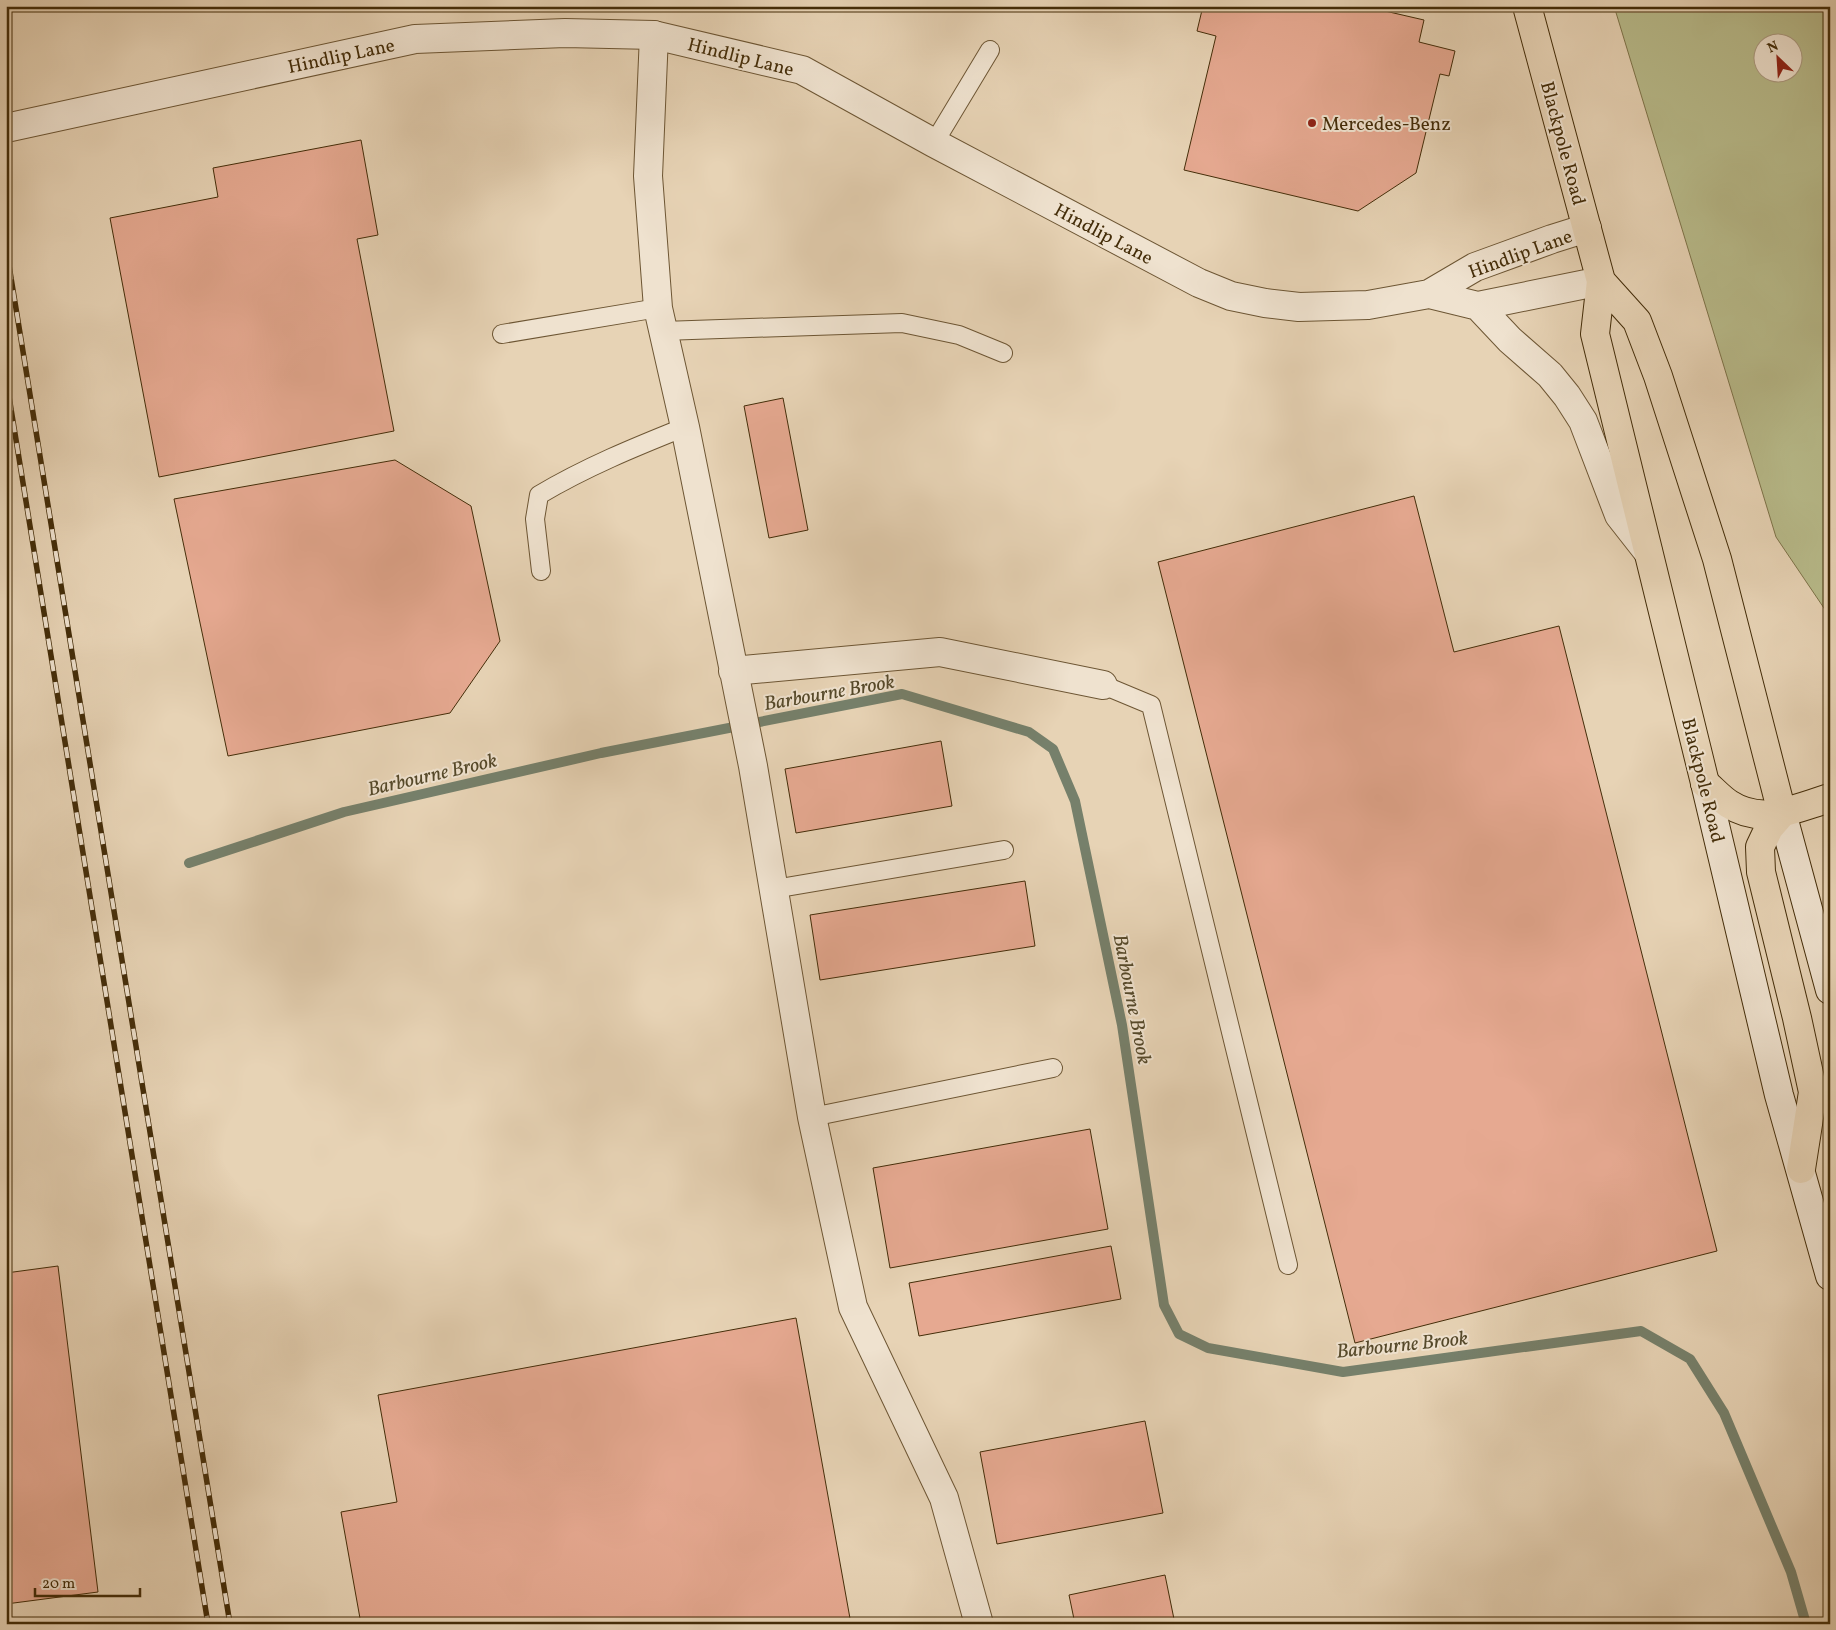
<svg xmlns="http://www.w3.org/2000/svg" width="1836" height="1630" font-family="Vollkorn,serif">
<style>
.green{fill:#b8bb8b;stroke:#7e744a;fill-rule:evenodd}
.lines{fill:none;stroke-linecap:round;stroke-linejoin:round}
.stream{stroke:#76806b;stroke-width:10}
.building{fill:#e6a991;stroke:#442d09}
.service-casing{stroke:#6d5634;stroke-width:20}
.minor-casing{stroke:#6d5634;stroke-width:30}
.tertiary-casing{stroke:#6d5634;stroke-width:30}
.secondary-casing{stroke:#442d09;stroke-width:30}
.primary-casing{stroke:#442d09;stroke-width:30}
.trunk-casing{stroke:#442d09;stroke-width:30}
.service{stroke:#efe2cf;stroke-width:18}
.minor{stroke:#efe2cf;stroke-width:28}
.tertiary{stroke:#efe2cf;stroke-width:28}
.secondary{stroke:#efe2cf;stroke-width:28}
.primary{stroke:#e7d3b5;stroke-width:28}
.trunk{stroke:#e7d3b5;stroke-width:28}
.rail-casing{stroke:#442d09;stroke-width:5.5}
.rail{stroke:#efe2cf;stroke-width:4;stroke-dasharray:11;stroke-linecap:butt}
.poi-dot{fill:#8f2418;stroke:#efe2cf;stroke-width:2}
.labels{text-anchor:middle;stroke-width:4;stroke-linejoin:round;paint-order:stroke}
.street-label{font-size:19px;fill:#442d09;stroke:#efe2cf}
.poi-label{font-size:19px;fill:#442d09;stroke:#efe2cf;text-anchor:start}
.water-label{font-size:20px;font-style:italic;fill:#55492a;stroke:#efe2cf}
</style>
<rect width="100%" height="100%" fill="#e7d3b5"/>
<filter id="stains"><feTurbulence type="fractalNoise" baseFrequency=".004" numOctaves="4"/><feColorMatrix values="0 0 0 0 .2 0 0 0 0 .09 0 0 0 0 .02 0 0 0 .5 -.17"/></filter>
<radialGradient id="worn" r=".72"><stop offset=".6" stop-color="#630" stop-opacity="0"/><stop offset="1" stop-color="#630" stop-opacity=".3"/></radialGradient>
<path class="green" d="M1614 6H1830V617L1776 537ZM1764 42H1794V72H1764Z"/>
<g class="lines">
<path class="stream" d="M189 863 344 812 601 753 902 694 1029 732 1053 749 1075 801 1122 1025 1164 1305 1179 1334 1208 1348 1343 1372 1641 1331 1690 1359 1724 1413 1791 1572 1806 1624"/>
</g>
<path class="building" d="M1203 6H1386L1385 11 1424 20 1419 42 1455 51 1449 76 1440 74 1416 173 1358 211 1184 170 1216 36 1197 31Z
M361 140 378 235 357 239 394 431 159 477 110 218 218 197 213 168Z
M783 398 808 530 769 538 744 406Z
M395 460 471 506 500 641 450 713 228 756 174 499Z
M1414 496 1454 652 1559 626 1717 1251 1355 1343 1158 562Z
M941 741 952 806 796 833 785 769Z
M1025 881 1035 946 820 980 810 915Z
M1090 1129 1108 1229 890 1268 873 1168Z
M1111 1246 1121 1299 919 1336 909 1283Z
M58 1266 98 1592 6 1604V1273Z
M796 1318 851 1624H361L341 1512 397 1502 378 1395Z
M1145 1421 1163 1513 997 1544 980 1452Z
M1165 1575 1175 1624H1075L1069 1595Z"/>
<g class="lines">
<g class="service-casing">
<path id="service" d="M934 143 990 50
M663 331 902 323 959 335 1003 353
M502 334 658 308
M541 571 535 519 539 495C586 467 635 447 685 427
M1103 685 1151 705 1288 1265
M774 889 1004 850
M812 1117 1053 1068"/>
</g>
<g class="minor-casing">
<path id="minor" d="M654 35 648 176 658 308 685 427 753 766 812 1117 853 1307 944 1498 979 1624
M733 671 940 652 1103 685"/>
</g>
<g class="tertiary-casing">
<path id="tertiary" d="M6 128 415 39 565 33 654 35 802 70 934 143 1199 283 1231 296 1265 303 1299 307 1368 305 1429 294 1475 267 1552 239 1587 228
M1429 294 1478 306 1601 281
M1478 306 1510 340 1550 375 1567 396 1583 421 1619 515 1648 552"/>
</g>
<g class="secondary-casing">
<path id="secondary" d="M1705 783 1779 1095 1830 1276
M1782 813 1830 990"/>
</g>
<g class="primary-casing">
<path id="primary" d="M1527 6 1601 281 1595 334 1705 783
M1601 281 1637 321 1658 376 1717 559 1782 813"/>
</g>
<g class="trunk-casing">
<path id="trunk" d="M1705 783C1713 790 1720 798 1729 804 1763 826 1795 808 1830 798
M1782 813 1769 828 1760 847 1761 872 1797 1018 1813 1092 1801 1169"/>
</g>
<use href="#service" class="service"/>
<use href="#minor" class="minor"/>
<use href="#tertiary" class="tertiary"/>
<use href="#secondary" class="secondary"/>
<use href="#primary" class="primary"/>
<use href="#trunk" class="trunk"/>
<g class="rail-casing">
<path id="rail" d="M6 247 230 1624
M6 378 208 1624"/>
</g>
<use href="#rail" class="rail"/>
</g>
<circle class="poi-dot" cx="1312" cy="123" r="5"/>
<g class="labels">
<g class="street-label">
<text transform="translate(341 55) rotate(-12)" y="7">Hindlip Lane</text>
<text transform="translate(741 56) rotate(14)" y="7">Hindlip Lane</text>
<text transform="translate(1564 143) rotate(75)" y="7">Blackpole Road</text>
<text transform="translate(1104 233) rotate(28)" y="7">Hindlip Lane</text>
<text transform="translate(1520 253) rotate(-20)" y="7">Hindlip Lane</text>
<text transform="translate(1704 780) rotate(76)" y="7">Blackpole Road</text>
</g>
<g class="poi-label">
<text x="1322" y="130">Mercedes-Benz</text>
</g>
<g class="water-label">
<text transform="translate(829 692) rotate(-10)" y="7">Barbourne Brook</text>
<text transform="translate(432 774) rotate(-13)" y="7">Barbourne Brook</text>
<text transform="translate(1133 999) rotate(79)" y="7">Barbourne Brook</text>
<text transform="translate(1402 1344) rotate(-6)" y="7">Barbourne Brook</text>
</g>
</g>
<rect width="1836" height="1630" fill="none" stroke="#e7d3b5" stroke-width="25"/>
<rect x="8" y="8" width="1821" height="1615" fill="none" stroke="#442d09" stroke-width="2.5"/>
<rect x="12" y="12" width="1811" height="1605" fill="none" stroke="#442d09"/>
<g transform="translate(1778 58) rotate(335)"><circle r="24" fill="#efe2cf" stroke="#ab9a80"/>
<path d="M0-4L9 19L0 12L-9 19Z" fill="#8f2418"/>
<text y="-8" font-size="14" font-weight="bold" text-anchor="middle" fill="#442d09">N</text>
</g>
<path d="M35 1588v8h105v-8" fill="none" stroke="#442d09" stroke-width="2.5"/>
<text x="42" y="1588" font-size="15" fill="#442d09" stroke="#efe2cf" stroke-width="4" paint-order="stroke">20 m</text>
<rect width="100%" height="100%" filter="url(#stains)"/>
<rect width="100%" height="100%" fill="url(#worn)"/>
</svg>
